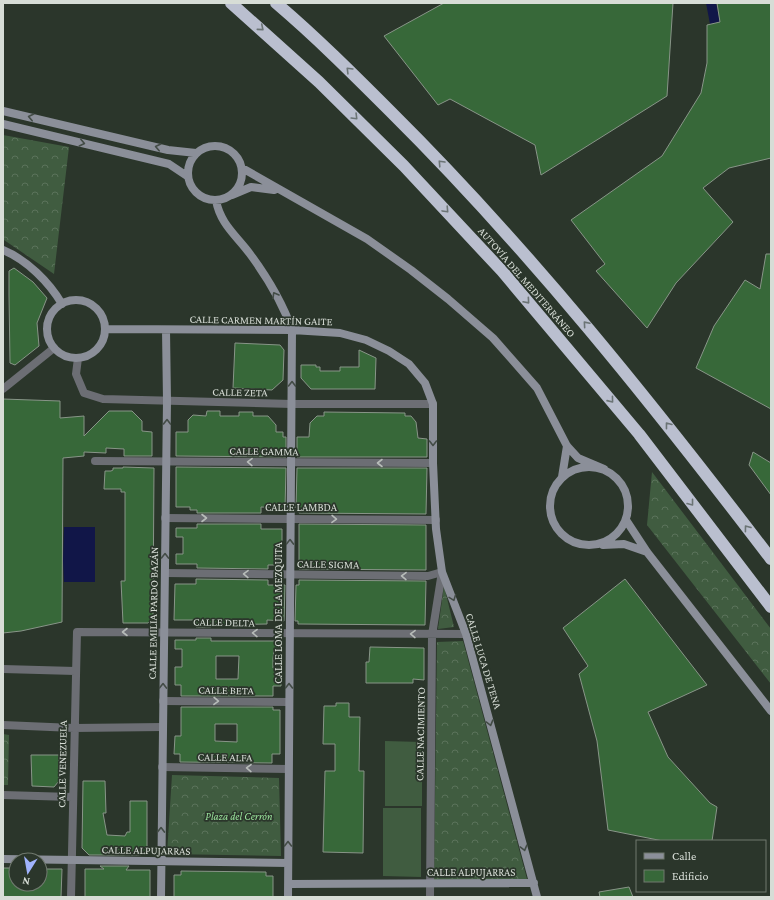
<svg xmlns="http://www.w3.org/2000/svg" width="774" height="900" font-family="'Crimson Pro',serif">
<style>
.forest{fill:url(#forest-crowns)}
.pitch{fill:#405c40}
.water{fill:#111648}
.building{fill:#376839;stroke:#889588;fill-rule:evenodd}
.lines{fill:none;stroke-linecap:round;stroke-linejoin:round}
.street{stroke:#6c6e74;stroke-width:8}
.secondary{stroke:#8b8f99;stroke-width:8}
.highway{stroke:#babfcf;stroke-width:12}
.oneway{stroke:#6b7475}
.oneway2{stroke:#434c46}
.oneway3{stroke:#b7bcb9}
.labels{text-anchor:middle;stroke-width:3.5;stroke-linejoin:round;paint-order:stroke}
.street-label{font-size:11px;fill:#d7ddd6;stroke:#2b362b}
.park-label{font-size:11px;font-style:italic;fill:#9ae39c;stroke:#2b362b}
</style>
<defs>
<pattern id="forest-crowns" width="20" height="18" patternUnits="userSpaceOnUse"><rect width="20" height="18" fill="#405c40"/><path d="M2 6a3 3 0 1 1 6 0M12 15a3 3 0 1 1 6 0" fill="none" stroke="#5b735b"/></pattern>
</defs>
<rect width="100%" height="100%" fill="#2b362b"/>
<path class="forest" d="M3 135 69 147 54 274 4 240Z
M652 472 771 629V684L647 525Z
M444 586 454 627 438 629Z
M463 641 527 879 434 881 437 642Z
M3 734 9 735 8 785H3Z
M172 775 279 778 281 856 167 854Z"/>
<path class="pitch" d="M385 741 422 742V806H385Z
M383 808H421V877L383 876Z"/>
<path class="water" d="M706 3H716L720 22 710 24Z
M64 527H95V582H64L63 561Z"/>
<path class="building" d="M444 3H673L667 96 541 175 535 145 450 99 438 105 384 36Z
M717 3H771V158L729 168 703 188 733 222 676 283 647 328 596 271 605 264 571 220 662 156 701 93 707 63V25L720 22Z
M766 254H771V409L696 368 714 326 745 280 760 289Z
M14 268 33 282 47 298 37 323 39 346 15 365 10 363 9 295V271Z
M235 343 280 345 284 350 283 380 272 390 233 388Z
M359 350 376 358 375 389H311L301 378V365H316V367H320V371H340V367H359Z
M3 399 60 401V418L84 416V436L109 411H132L142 421V431L152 432V456H124V449L106 448V453L84 452V456L63 458 62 622 21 631 3 633Z
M207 411H220V416H239V412H253V416H268L276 425V432H283V437H286V457L176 456V432H188V420L193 415 206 416Z
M324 412 405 413V416H411L416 422 418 438 427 439V457H297V437H309L310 423 317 416H324Z
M753 452 771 463V495L749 465Z
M123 467 154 468 153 618 148 623H123L121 581H125V492H121V489H104L105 471H111L113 470V468H123Z
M176 467 286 468 285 508 261 507V513H197V510H190V507H176Z
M297 468H427L426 514 299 513V508H296Z
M197 524H261V529H282V565H268V569L197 568V564H176V554H183V537H176V528H197Z
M299 524 426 525V570L299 569Z
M196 579 268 580V585H285L284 621 267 620V624L211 625V627H196V620H174L175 584H196Z
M625 579 707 685 648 712 668 757 710 803 717 807 712 841H663L608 830 597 741 579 674 588 666 563 628Z
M299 580 426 581 425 625 298 624V621H295L296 585H299Z
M196 638H211V641H281V650H274L273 659V668H281V686H273V696H181V685H175V667H182V649H175V640H196ZM216 656H239L238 679H216Z
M370 647 424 648V680L413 679V683H366V662H369Z
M336 703H349V717H360L359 771H364L363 853 323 852 325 771H335V744H323L324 706H336Z
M181 707H273V710H280V754H272V763L180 762V754H174L175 736H181ZM215 724H237V742L215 741Z
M31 755H59V781L54 787 32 786Z
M83 781H105L106 813H103L107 835 125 836 127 832H130V801H147V849L141 855H89L82 848Z
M100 866H129L126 870H150V897H85V869H104Z
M3 868H16V884H40V869H62L61 897H3Z
M181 871 266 872V876H273V897H174V875H181Z
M629 887 633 897H600L599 892Z"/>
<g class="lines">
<path class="street" d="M78 358 76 374 84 393 103 399 292 404H433
M3 389 54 348
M95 461 433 463
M165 518 436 520
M165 573 428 576 442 572 432 635 430 897
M3 669 75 671
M163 701 289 702
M3 725 74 728 163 727
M162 767 288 769
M3 795 72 797
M71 897 77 632 466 634"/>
<path class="secondary" d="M3 111 168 150 196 153
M3 124 169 164 187 176
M188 173a27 27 0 1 1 54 0a27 27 0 1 1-54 0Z
M242 168 367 239 411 270 448 299 493 338 537 388 567 446 578 458 604 469
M232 195 251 187 274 190
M216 200C220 224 237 236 250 254 267 277 283 304 292 330L288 897
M3 250C27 260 49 282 62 304
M47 329a29 29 0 1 1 58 0a29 29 0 1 1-58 0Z
M106 329 292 330 340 333 366 340 389 351 409 364 425 383 433 404V463L436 529 442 572 466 634 537 897
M550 506a39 39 0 1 1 78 0a39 39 0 1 1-78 0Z
M562 477 567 446
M626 520 647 552 771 711
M603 545 624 544 647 552
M3 859 288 863
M288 884 534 883
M161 897 167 401 166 330"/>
<path class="highway" d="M231 3 319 82 404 166 502 271 639 434 771 607
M276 3C316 37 353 74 390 111 530 250 652 403 771 559"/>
</g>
<defs><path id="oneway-chevron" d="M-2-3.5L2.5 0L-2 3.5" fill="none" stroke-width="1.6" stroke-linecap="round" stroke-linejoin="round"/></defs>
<g class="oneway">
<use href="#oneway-chevron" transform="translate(261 28) rotate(40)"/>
<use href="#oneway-chevron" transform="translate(349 70) rotate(-135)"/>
<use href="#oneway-chevron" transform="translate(355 117) rotate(45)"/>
<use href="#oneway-chevron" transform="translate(441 163) rotate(-133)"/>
<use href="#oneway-chevron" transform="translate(446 210) rotate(47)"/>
<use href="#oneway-chevron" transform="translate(527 301) rotate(49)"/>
<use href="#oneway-chevron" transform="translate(586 324) rotate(-131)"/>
<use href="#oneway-chevron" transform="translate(611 400) rotate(51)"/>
<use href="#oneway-chevron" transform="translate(668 425) rotate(-128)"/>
<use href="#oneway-chevron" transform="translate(691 503) rotate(52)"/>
<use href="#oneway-chevron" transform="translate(747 528) rotate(-127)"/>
</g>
<g class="oneway2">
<use href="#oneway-chevron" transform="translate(31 117) rotate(-167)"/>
<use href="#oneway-chevron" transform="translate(82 143) rotate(13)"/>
<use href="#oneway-chevron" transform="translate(158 147) rotate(-167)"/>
<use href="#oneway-chevron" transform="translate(275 295) rotate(-120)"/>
<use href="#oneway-chevron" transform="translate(292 384) rotate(-89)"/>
<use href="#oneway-chevron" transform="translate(167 422) rotate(-89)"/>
<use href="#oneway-chevron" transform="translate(433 443) rotate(90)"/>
<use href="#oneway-chevron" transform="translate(290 542) rotate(-89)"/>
<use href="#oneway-chevron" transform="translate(165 556) rotate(-89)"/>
<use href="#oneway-chevron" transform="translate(453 598) rotate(69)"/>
<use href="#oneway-chevron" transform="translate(163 686) rotate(-89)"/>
<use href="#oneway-chevron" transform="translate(289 686) rotate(-90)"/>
<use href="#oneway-chevron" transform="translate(490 723) rotate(75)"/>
<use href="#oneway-chevron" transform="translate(161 830) rotate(-89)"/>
<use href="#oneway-chevron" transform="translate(288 844) rotate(-90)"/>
<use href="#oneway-chevron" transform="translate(524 848) rotate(75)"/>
</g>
<g class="oneway3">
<use href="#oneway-chevron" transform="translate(250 462) rotate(-179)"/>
<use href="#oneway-chevron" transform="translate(380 463) rotate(-180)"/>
<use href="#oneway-chevron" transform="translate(204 518)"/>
<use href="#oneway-chevron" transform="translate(334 519) rotate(1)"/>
<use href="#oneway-chevron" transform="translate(246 574) rotate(-179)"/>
<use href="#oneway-chevron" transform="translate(404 576) rotate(-179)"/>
<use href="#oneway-chevron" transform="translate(125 632) rotate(180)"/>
<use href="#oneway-chevron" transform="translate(255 633) rotate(-179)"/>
<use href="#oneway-chevron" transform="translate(413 634) rotate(-179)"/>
<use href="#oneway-chevron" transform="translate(216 701) rotate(1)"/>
<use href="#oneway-chevron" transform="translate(249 768) rotate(-179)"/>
</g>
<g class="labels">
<g class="street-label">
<text transform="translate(527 282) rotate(49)" y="4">AUTOVÍA DEL MEDITERRÁNEO</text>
<text transform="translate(261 320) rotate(1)" y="4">CALLE CARMEN MARTÍN GAITE</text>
<text transform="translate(240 392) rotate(1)" y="4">CALLE ZETA</text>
<text transform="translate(264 451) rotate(1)" y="4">CALLE GAMMA</text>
<text x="301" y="511">CALLE LAMBDA</text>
<text transform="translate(328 564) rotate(1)" y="4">CALLE SIGMA</text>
<text transform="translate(153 613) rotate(-89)" y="4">CALLE EMILIA PARDO BAZÁN</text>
<text transform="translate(278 613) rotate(-90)" y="4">CALLE LOMA DE LA MEZQUITA</text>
<text transform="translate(224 622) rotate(1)" y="4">CALLE DELTA</text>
<text transform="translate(484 661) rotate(73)" y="4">CALLE LUCA DE TENA</text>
<text transform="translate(226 690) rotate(1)" y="4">CALLE BETA</text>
<text transform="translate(420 734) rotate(-89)" y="4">CALLE NACIMIENTO</text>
<text transform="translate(225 757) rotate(1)" y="4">CALLE ALFA</text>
<text transform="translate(62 764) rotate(-89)" y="4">CALLE VENEZUELA</text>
<text transform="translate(146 850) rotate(1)" y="4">CALLE ALPUJARRAS</text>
<text x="471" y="876">CALLE ALPUJARRAS</text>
</g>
<g class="park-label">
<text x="239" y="820">Plaza del Cerrón</text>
</g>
</g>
<rect width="774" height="900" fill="none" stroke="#d7ddd6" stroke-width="8"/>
<rect x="636" y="840" width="130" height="52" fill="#2b362b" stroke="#70796f"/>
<rect x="644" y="853" width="20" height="6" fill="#8b8f99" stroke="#70796f"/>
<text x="672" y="860" font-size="12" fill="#d7ddd6">Calle</text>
<rect x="644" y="870" width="20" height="12" fill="#376839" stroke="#70796f"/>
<text x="672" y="880" font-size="12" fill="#d7ddd6">Edificio</text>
<g transform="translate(28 872) rotate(191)"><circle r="19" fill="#2b362b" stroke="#70796f"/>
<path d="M0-3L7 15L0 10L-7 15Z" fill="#a0b3fd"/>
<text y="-6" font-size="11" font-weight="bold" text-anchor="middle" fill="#d7ddd6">N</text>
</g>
</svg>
